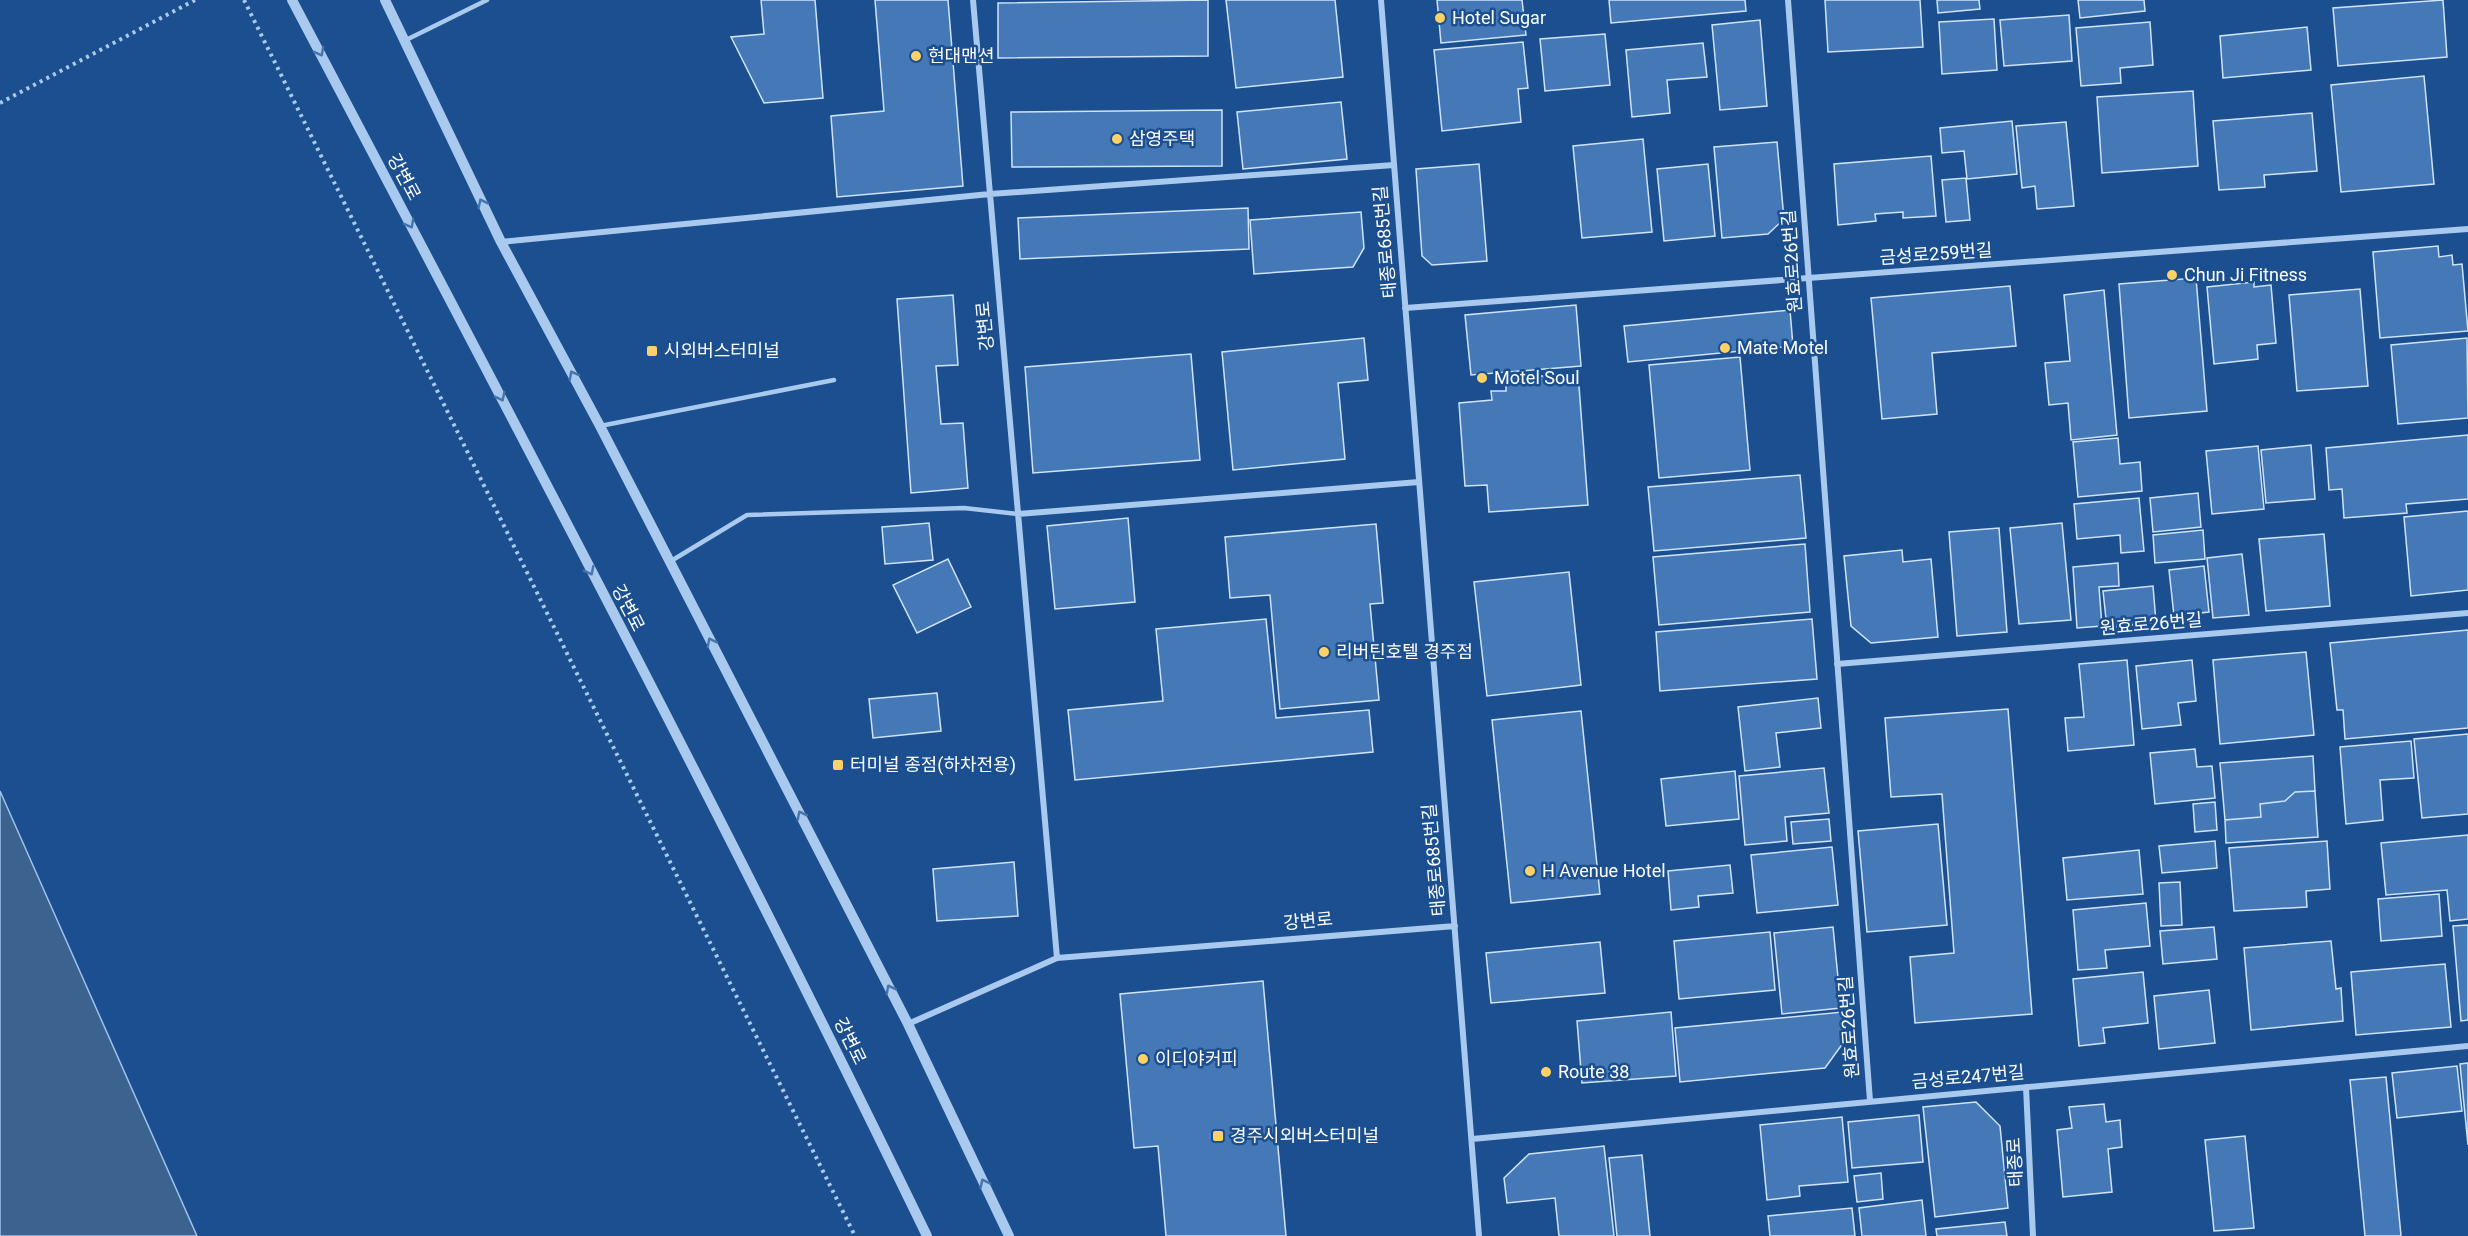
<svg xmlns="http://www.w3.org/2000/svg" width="2468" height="1236" font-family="Roboto,'Noto Sans KR',sans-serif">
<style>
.water{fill:#3c6290;stroke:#9cc4f0;stroke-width:1.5}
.building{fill:#4478b7;stroke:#cfe3fa;stroke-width:1.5}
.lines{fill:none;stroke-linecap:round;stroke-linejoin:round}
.path{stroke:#a9c9ee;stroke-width:4;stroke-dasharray:3 4.5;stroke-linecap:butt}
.service{stroke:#a9c9ee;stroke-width:4.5}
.minor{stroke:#a9c9ee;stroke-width:6}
.tertiary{stroke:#a9c9ee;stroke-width:10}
.oneway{stroke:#4674ac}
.poi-dot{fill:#ffd166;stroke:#1b4f8f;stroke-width:2}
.labels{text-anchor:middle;stroke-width:5;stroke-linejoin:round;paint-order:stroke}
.poi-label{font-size:18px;fill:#fff;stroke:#1b4f8f;text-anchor:start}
.street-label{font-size:18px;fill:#fff;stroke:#1b4f8f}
</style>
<rect width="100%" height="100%" fill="#1b4f8f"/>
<path class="water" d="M0 791 197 1236H0Z"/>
<path class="building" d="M761 0H815L823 98 764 103 731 37 764 34Z
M875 0H948L963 186 837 197 831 116 884 111Z
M1208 0V56L998 58V3Z
M1226 0H1335L1343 77 1236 88Z
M1437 0H1522L1526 35 1441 43Z
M1609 0H1745L1746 11 1611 23Z
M1825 0H1920L1923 47 1828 52Z
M1937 0H1979L1980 9 1938 13Z
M2078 0H2144L2145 11 2080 18Z
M2443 0 2447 57 2338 66 2333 8Z
M2069 15 2072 61 2004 66 2000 20Z
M1994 19 1997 70 1942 74 1939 22Z
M1760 20 1767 106 1720 110 1712 25Z
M2150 22 2153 65 2120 68 2121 83 2081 86 2076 28Z
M2307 27 2311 70 2223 78 2220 36Z
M1605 34 1610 85 1545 91 1540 39Z
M1523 42 1528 88 1518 89 1521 122 1442 131 1434 50Z
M1703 43 1707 77 1667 80 1670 113 1632 117 1626 50Z
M2424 76 2434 184 2341 192 2331 85Z
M2193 91 2198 166 2102 173 2097 97Z
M1341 102 1347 159 1243 169 1237 112Z
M1222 110V166L1012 167 1011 112Z
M2312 113 2317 171 2264 175 2265 187 2219 190 2213 121Z
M2012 121 2017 174 1967 179 1964 151 1942 153 1940 128Z
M2066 122 2074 206 2037 209 2035 186 2022 188 2016 126Z
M1643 139 1652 232 1582 238 1573 146Z
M1777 142 1784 219 1768 234 1722 238 1714 147Z
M1931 156 1936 216 1903 218V212L1875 214 1876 221 1838 225 1834 164Z
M1479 164 1487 261 1432 265 1422 256 1416 169Z
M1708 164 1715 236 1664 241 1657 169Z
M1966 178 1970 220 1946 222 1942 180Z
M1248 208 1249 249 1020 259 1018 218Z
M1361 212 1364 248 1353 267 1254 274 1250 220Z
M2438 246 2439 257 2452 255 2453 265 2462 264 2468 331 2380 338 2373 252Z
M2196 278 2207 411 2129 418 2119 284Z
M2254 282V287L2271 285 2276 343 2257 345 2258 359 2214 364 2207 287Z
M2010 286 2016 346 1932 353 1937 414 1882 419 1871 298Z
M2360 289 2368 386 2297 391 2289 295Z
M2104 290 2117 435 2071 440 2068 403 2049 405 2045 363 2070 361 2064 295Z
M953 295 958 365 936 366 941 424 963 423 968 488 911 493 897 299Z
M1576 305 1581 366 1471 375 1465 315Z
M1790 310 1793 346 1628 362 1624 326Z
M1364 338 1368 380 1338 383 1345 459 1233 470 1222 352Z
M2467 338 2468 418 2398 424 2391 345Z
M1191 354 1200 460 1033 473 1025 367Z
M1740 357 1750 470 1659 478 1649 365Z
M1578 373 1588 505 1489 512 1487 485 1465 486 1459 403 1492 400 1491 391H1506V379Z
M2468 435V499L2406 504 2407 513 2344 518 2342 489 2329 490 2326 448Z
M2118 438 2120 464 2140 462 2142 491 2078 497 2073 442Z
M2311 445 2315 499 2266 503 2261 450Z
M2258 446 2264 509 2212 514 2206 451Z
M1800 475 1806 538 1654 551 1648 487Z
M2198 493 2201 527 2153 532 2150 498Z
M2139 498 2144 551 2121 553 2120 535 2077 539 2074 504Z
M2468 511V590L2411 596 2404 517Z
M1128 518 1135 602 1055 609 1047 526Z
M929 523 933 560 885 564 882 527Z
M2062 523 2071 620 2019 624 2010 528Z
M1376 524 1383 603 1370 604 1379 700 1280 709 1270 595 1230 598 1225 537Z
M1999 528 2007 632 1957 636 1949 532Z
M2203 530 2205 559 2155 563 2153 535Z
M2324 534 2330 606 2266 611 2259 539Z
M1805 544 1810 612 1659 625 1653 557Z
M1902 550 1903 562 1931 559 1938 637 1871 643 1851 626 1844 556Z
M2242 554 2249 615 2213 618 2207 558Z
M948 559 971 607 917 633 893 585Z
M2118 563 2119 586 2099 587 2102 626 2077 628 2073 567Z
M2204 566 2209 612 2174 616 2169 570Z
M1569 572 1581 685 1487 696 1474 582Z
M2153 586 2156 622 2107 628 2103 591Z
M1266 619 1276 718 1369 710 1373 752 1075 780 1068 710 1163 701 1156 629Z
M1812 619 1817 679 1660 691 1656 632Z
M2468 630V728L2345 739 2343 710H2337L2330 643Z
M2306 652 2314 735 2220 744 2213 660Z
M2127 660 2134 745 2068 751 2065 718 2084 717 2079 664Z
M2192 660 2196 701 2178 703 2181 725 2142 729 2136 666Z
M937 693 941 731 873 738 869 699Z
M1818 698 1821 728 1776 733 1780 767 1745 771 1738 707Z
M2008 709 2032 1014 1915 1023 1910 957 1954 953 1942 794 1891 797 1885 718Z
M1581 711 1600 894 1511 903 1492 720Z
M2468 734V814L2422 818 2414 739Z
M2411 741 2414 778 2380 780 2383 820 2346 824 2340 747Z
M2195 749 2197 767 2212 766 2215 798 2155 804 2150 753Z
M2313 756 2315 791 2295 792 2285 801 2260 804 2261 817 2225 820 2220 763Z
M1824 768 1829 813 1785 817 1787 841 1745 845 1739 776Z
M1735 771 1739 819 1666 826 1661 779Z
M2315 791 2318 837 2226 843 2225 820 2261 817 2260 804 2285 801 2295 792Z
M2215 802 2217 830 2195 832 2193 804Z
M1829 819 1831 841 1793 844 1791 822Z
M1938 824 1947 925 1867 932 1858 831Z
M2468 835V919L2450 921 2447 890 2386 895 2381 843Z
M2215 841 2217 868 2162 873 2159 846Z
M2327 841 2330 889 2306 891 2307 907 2234 911 2229 848Z
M1832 847 1838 905 1757 913 1751 855Z
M2139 850 2143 894 2067 900 2063 858Z
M1014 862 1018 916 937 921 933 869Z
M1730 865 1733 893 1698 896 1699 907 1671 910 1668 871Z
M2180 882 2182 925 2161 926 2159 883Z
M2439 894 2442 936 2381 941 2378 899Z
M2146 903 2150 946 2105 950 2107 968 2078 970 2073 910Z
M2468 925V1020L2461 1021 2453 926Z
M1833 927 1841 1008 1782 1014 1774 933Z
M2214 927 2217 959 2163 964 2160 931Z
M1770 932 1775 990 1679 999 1674 941Z
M2331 941 2336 989 2341 988 2343 1021 2251 1030 2244 948Z
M1600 942 1605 993 1491 1003 1486 953Z
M2445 964 2451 1027 2356 1035 2351 972Z
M2143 972 2148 1023 2103 1028 2105 1043 2079 1046 2073 979Z
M1263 981 1286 1236H1166L1158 1146 1134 1148 1120 994Z
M2209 990 2215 1043 2159 1049 2154 996Z
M1671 1012 1676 1076 1582 1083 1577 1021Z
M1843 1012 1846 1039 1825 1068 1680 1082 1675 1028Z
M2468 1063V1145L2460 1064Z
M2457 1066 2462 1111 2397 1118 2392 1073Z
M2386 1077 2401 1236H2365L2350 1080Z
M1976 1102 2000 1126 2008 1208 1935 1217 1923 1107Z
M2104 1104 2106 1122 2120 1120 2122 1147 2108 1149 2112 1192 2063 1197 2057 1130 2072 1128 2069 1107Z
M1919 1115 1923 1162 1852 1168 1848 1122Z
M1842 1117 1848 1182 1799 1186 1800 1196 1767 1200 1760 1125Z
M2245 1136 2254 1228 2214 1231 2205 1140Z
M1604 1146 1614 1236H1559L1555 1198 1507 1203 1504 1178 1529 1154Z
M1642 1155 1650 1236H1617L1609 1158Z
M1881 1173 1883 1199 1857 1202 1854 1176Z
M1922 1200 1926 1236H1862L1859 1208Z
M1852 1208 1855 1236H1770L1768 1216Z
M2005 1222 2007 1236H1937L1936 1229Z"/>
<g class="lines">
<path class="path" d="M244 0 855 1236
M0 103 195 0"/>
<path class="service" d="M404 41 487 0
M600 426 834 380
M671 561 747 515 964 508 1018 514"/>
<path class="minor" d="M973 0 1057 958
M1381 0 1479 1236
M1788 0 1870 1101
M501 242 990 194 1394 165
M1405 308 2468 229
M1018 514 1419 482
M1837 664 2468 613
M908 1024 1057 958 1455 926
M2026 1087 2033 1236
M1472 1139 2468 1046"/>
<path class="tertiary" d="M292 0C508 410 725 819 927 1236
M385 0 501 242 600 426 908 1024 1009 1236"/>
</g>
<defs><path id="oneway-chevron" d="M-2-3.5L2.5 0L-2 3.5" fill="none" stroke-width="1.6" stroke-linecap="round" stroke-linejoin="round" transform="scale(1.5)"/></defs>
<g class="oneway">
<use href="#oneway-chevron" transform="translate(320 52) rotate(62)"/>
<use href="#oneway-chevron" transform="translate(482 203) rotate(-116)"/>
<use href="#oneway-chevron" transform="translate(410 224) rotate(62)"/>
<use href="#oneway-chevron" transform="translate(573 375) rotate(-118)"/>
<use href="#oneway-chevron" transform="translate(501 397) rotate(63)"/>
<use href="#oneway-chevron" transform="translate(590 571) rotate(63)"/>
<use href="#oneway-chevron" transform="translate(711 642) rotate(-117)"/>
<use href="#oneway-chevron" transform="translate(801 815) rotate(-117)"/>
<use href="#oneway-chevron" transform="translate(890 989) rotate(-117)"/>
<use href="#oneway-chevron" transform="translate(984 1183) rotate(-115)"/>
</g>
<g class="poi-dot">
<circle cx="1440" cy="18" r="6"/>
<circle cx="916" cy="56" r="6"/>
<circle cx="1117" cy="139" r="6"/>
<circle cx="2172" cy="275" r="6"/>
<circle cx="1725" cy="348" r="6"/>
<rect x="646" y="345" width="12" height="12" rx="3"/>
<circle cx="1482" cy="378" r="6"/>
<circle cx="1324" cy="652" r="6"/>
<rect x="832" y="759" width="12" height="12" rx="3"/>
<circle cx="1530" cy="871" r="6"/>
<circle cx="1143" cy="1059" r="6"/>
<circle cx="1546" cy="1072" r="6"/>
<rect x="1212" y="1130" width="12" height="12" rx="3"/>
</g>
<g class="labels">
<g class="poi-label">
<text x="1452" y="24">Hotel Sugar</text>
<text x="928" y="62">현대맨션</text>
<text x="1129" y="145">삼영주택</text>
<text x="2184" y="281">Chun Ji Fitness</text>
<text x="1737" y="354">Mate Motel</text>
<text x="664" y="357">시외버스터미널</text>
<text x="1494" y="384">Motel Soul</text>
<text x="1336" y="658">리버틴호텔 경주점</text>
<text x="850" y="771">터미널 종점(하차전용)</text>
<text x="1542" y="877">H Avenue Hotel</text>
<text x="1155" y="1065">이디야커피</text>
<text x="1558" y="1078">Route 38</text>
<text x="1230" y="1142">경주시외버스터미널</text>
</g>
<g class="street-label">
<text transform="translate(404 177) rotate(62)" y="6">강변로</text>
<text transform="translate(1385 242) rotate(-95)" y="6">태종로685번길</text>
<text transform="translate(1936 254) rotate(-4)" y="6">금성로259번길</text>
<text transform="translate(1792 261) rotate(-94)" y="6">원효로26번길</text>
<text transform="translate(985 326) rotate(-95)" y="6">강변로</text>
<text transform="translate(628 608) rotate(63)" y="6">강변로</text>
<text transform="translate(2151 624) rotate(-5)" y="6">원효로26번길</text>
<text transform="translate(1434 860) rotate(-95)" y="6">태종로685번길</text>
<text transform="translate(1308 921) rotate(-5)" y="6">강변로</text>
<text transform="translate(1849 1027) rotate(-94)" y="6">원효로26번길</text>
<text transform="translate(850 1041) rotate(64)" y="6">강변로</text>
<text transform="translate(1968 1077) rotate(-5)" y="6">금성로247번길</text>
<text transform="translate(2015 1162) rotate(-93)" y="6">태종로</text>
</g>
</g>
</svg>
